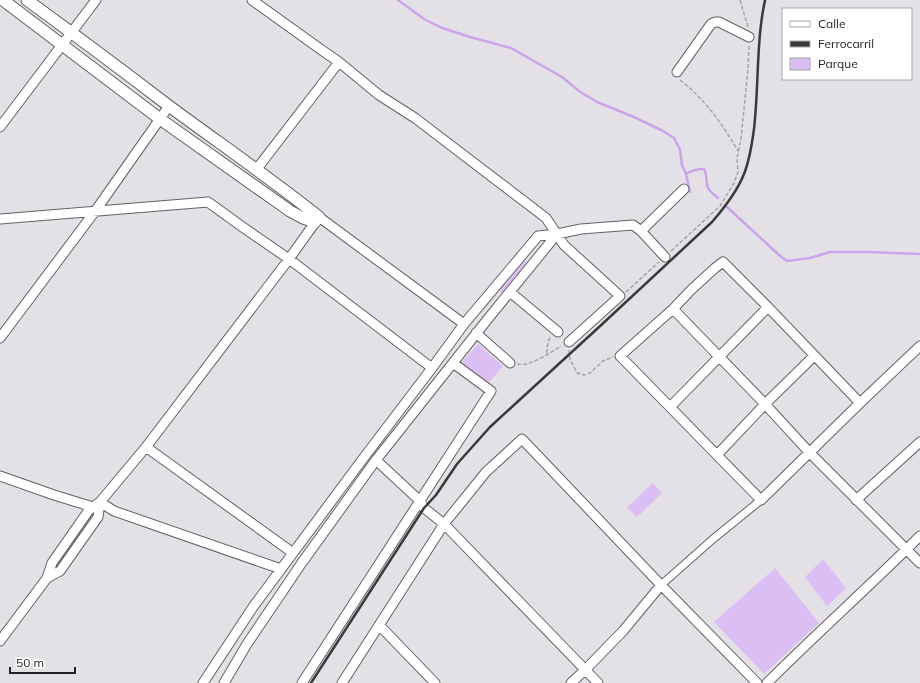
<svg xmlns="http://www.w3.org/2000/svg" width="920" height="683" font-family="Mulish,sans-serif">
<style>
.green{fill:#dbbff4}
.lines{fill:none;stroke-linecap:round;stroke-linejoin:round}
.stream{stroke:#caa4eb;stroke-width:2.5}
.pedestrian-casing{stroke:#636165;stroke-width:9}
.minor-casing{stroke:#636165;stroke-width:11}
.tertiary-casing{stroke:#636165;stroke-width:13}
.path{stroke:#a5a3a7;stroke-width:1.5;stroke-dasharray:4 2;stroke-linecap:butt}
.pedestrian{stroke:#fff;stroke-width:7}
.minor{stroke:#fff;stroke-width:9}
.tertiary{stroke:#fff;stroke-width:11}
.rail{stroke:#3a393c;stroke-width:2.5}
</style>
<rect width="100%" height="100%" fill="#e3e1e5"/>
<path class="green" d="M528 261V263L502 294 499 289 523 262Z
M478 344 503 366 487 385 462 362Z
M653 483 662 493 637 517 627 507Z
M823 559 846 588 827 606 805 577Z
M775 568 819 623 764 674 714 622Z"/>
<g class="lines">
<path class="stream" d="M398 0 424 19 442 28 470 37 511 48 562 77 579 91 597 102 634 117 663 131 674 138 680 150 682 165 686 174C692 170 696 169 704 169 708 176 705 182 708 188 710 192 715 195 718 198
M686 174 690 192
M727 207 779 255 787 261 810 258 830 252H867L920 254"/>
<g class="pedestrian-casing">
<path id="pedestrian" d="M661 585 713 539 761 500"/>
</g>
<g class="minor-casing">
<path id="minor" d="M252 0 323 51 339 62 379 95 415 118 546 218 564 245 620 296 569 342
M677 72 711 24 715 22H719L749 37
M0 127 96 0
M256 170 339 62
M0 219 208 202 244 228 289 259 432 368
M641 231 684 189
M510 292 558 332
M673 309 765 404 809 452 920 563
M476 333 510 363
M0 338 96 210 169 106
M860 403 768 307 723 262 715 268 691 290 673 309 620 356 761 500 860 403 920 346
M670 407 768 307
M146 447 293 553
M717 455 765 404 814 356
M376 460 420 501 424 508 444 524 598 683
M0 476 54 495 93 507
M856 500 920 442
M47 578 60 571 86 534 98 517 100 502 114 511 281 569
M379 625 435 683
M0 641 47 578 52 563 89 510 100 502 146 447 289 259 319 217 464 324
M203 683 253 607 362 460 432 368 464 324 512 267 538 236 557 234 581 229 633 225 641 231 665 257
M224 683 247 644 301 564 376 460 487 320 557 234
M302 683 491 391 453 363
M342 683 444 524 486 472 522 439 661 585 757 683
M571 683 585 670 623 631 661 585
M767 683C817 633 870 586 920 536"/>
</g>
<g class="tertiary-casing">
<path id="tertiary" d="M3 0 160 119 290 211 303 218 315 222
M27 0C75 35 122 70 169 106 219 143 270 178 319 217"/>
</g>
<path class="path" d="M740 0 748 27
M680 80C705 99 723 125 738 151
M671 251 720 206 734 183 738 172 737 158 741 139 745 99 748 68 749 46
M626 292 659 262
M569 350 570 359 577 373 584 375 590 373 603 361 613 357
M547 353V347L550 337
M517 364C530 367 550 353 561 346"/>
<use href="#pedestrian" class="pedestrian"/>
<use href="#minor" class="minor"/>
<use href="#tertiary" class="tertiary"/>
<path class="rail" d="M311 683 424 508 436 495 457 464 490 427 598 328 712 222C725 207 737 192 744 174 750 159 752 144 754 129 759 86 756 42 765 0"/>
</g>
<rect x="782" y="8" width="130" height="72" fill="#ffffff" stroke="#a7a7a7"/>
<rect x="790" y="21" width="20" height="6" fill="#ffffff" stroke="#a7a7a7"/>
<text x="818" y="28" font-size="12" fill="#232224">Calle</text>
<rect x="790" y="41" width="20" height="6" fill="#3a393c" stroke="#a7a7a7"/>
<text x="818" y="48" font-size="12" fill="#232224">Ferrocarril</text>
<rect x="790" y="58" width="20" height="12" fill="#dbbff4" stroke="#a7a7a7"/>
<text x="818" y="68" font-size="12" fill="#232224">Parque</text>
<path d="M10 667v6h65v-6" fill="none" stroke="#232224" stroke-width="2"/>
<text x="16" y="667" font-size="12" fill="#232224" stroke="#ffffff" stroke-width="3" paint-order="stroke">50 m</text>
</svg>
